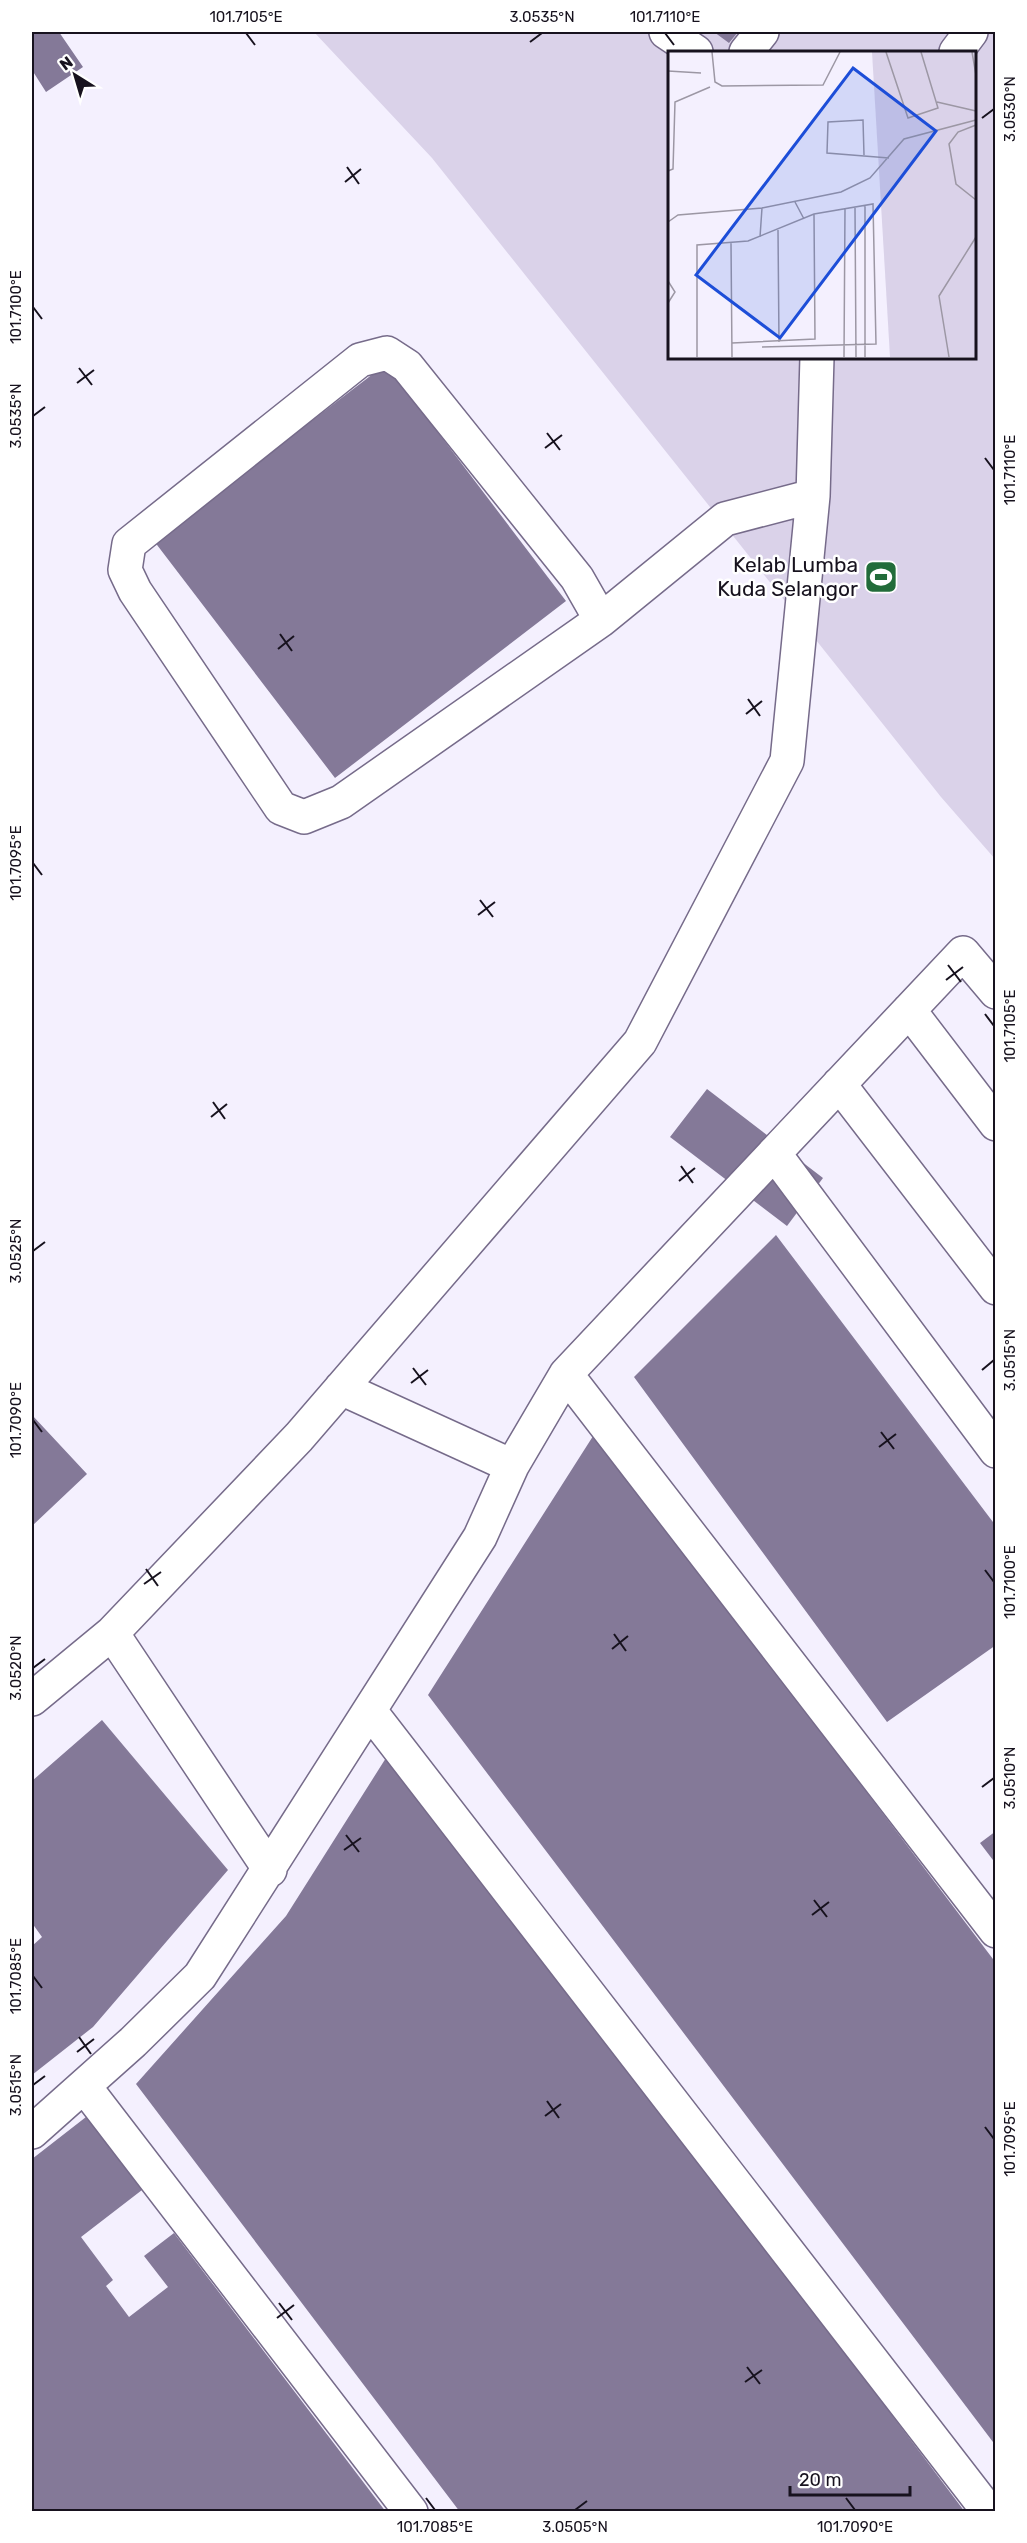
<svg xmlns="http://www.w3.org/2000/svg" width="1027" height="2543" font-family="Rubik,sans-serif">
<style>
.green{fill:#dad2e9;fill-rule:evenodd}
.building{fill:#847998}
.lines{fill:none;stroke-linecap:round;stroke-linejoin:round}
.minor-casing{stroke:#766b8a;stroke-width:36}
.minor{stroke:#fff;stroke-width:33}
.ticks{fill:none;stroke:#17121e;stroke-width:2}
.labels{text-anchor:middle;stroke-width:5;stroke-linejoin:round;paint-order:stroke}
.poi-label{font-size:21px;fill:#17121e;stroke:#fff;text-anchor:end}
.inset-road{fill:none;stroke:#9c97a4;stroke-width:1.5}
.view{fill:#1d4ed8;fill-opacity:0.15;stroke:#1d4ed8;stroke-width:3}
.inset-edge{fill:none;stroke:#17121e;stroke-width:3}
.neatline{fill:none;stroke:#17121e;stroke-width:2}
.ticks-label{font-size:15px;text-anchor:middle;fill:#17121e}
</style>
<rect width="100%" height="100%" fill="#f4f0fe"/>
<path class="green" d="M314 32H995V859L941 797 432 158ZM670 52H974V357H670Z"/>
<path class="building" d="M32 32H59L83 67 46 92 32 70Z
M714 32H738L729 43Z
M386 364 566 601 335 778 154 541Z
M707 1089 823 1178 787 1226 670 1137Z
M776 1235 996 1526V1645L887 1722 634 1377Z
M32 1415 87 1474 32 1526Z
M595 1433 996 1963V2446L428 1695Z
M102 1720 228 1870 93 2027 32 2075V1946L42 1937 32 1923V1781Z
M391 1750 965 2512H460L136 2084 286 1916Z
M996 1831V1864L980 1843Z
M86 2117 142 2190 81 2237 113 2280 106 2286 129 2317 168 2287 144 2256 174 2233 386 2512H32V2159Z"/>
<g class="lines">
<g class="minor-casing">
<path id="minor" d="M666 32 696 52
M746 52 762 32
M956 52 971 32
M601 620 577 578 407 366 387 353 360 360 129 544 125 570 135 591 281 808 304 817 341 802 601 620 725 519 813 496
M909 1010 996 1124
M839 1084 996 1288
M774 1153 996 1451
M566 1374 996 1931
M341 1388 512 1466
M112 1633 270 1870
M32 1699 112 1633 299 1437 640 1042 787 761 813 496 817 357
M370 1711 989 2512
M84 2086 411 2512
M32 2132 133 2042 200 1976 480 1537 512 1466 566 1374 963 953 996 992"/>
</g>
<use href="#minor" class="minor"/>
</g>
<path class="ticks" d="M246 33 255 45M665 33 674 45M530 42 542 33M982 118 994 109M347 167 359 184M345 182 361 169M33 307 42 319M79 368 92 385M77 383 94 370M33 416 45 407M547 433 560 450M545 448 562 435M985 458 994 470M280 634 292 651M278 649 294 636M748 699 760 716M746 714 762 701M33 863 42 875M480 900 493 917M478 915 495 902M948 965 961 982M946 980 963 967M985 1014 994 1026M213 1102 225 1119M211 1117 227 1104M681 1166 693 1183M679 1181 695 1168M33 1251 45 1242M413 1368 426 1385M982 1370 994 1360M411 1383 428 1370M33 1420 42 1432M881 1432 894 1449M879 1447 896 1434M146 1569 158 1586M985 1570 994 1582M144 1584 161 1572M614 1634 626 1651M612 1649 628 1636M33 1668 45 1659M982 1787 994 1778M346 1835 359 1852M344 1850 361 1838M814 1900 827 1917M812 1915 829 1902M33 1976 42 1988M79 2037 91 2054M77 2052 94 2039M33 2085 45 2076M547 2101 559 2118M545 2116 561 2104M985 2127 994 2139M279 2303 292 2320M277 2318 294 2305M747 2367 760 2384M745 2382 762 2370M426 2498 435 2510M846 2498 855 2510M575 2510 587 2501"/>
<defs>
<g id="stadium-square" transform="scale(1.725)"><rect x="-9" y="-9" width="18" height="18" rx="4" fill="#226c3a" stroke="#fff"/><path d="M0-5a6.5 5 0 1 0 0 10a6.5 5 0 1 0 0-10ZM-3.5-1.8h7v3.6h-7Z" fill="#fff"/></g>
</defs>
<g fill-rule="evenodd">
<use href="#stadium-square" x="881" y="577"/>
</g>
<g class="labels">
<g class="poi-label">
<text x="858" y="572">Kelab Lumba<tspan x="858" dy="24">Kuda Selangor</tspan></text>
</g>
</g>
<g transform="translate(668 51)">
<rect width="308" height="308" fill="#f4f0fe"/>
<path d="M204 1H307V306H222Z" fill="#dad2e9"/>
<path class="inset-road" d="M44 1 47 31 54 35 155 34 172 1M218 1 240 67 270 57 253 1M304 1 308 24M0 20 33 22M269 51 308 60M308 74 290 81 281 93 288 133 308 149M196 104 195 69 160 71 159 102 221 107M0 120 5 118 7 51 42 36M127 151 136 168M197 155V306M187 157 188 306M0 171 10 164 94 157 173 141 202 127 236 88 308 69M110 179 111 291M92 186 94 157M63 192 64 306M0 230 7 241 0 252M64 292 147 288 146 163M29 306V194L80 190 146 163 205 153 208 293 94 296M176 306 177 158M281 306 271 245 308 186"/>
<path class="view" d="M185 17 268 80 112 287 28 224Z"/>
<rect width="308" height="308" class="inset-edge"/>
</g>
<rect width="1027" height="2543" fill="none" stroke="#ffffff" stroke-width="66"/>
<g transform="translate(75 75) rotate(323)" stroke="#ffffff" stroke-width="4.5" paint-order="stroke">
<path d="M0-4.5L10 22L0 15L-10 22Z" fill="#17121e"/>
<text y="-9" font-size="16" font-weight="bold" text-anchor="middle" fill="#17121e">N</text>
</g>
<path d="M790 2486v9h120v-9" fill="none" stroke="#17121e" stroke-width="3"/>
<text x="799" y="2486" font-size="18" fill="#17121e" stroke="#ffffff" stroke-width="4.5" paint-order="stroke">20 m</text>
<rect x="33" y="33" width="961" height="2477" class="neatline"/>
<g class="ticks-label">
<text x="246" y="22">101.7105°E</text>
<text x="542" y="22">3.0535°N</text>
<text x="665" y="22">101.7110°E</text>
<text transform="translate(1010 109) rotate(-90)" y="5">3.0530°N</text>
<text transform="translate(16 307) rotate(-90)" y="5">101.7100°E</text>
<text transform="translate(16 416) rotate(-90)" y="5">3.0535°N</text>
<text transform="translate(1010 470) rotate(-90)" y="5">101.7110°E</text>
<text transform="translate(16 863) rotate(-90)" y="5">101.7095°E</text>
<text transform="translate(1010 1026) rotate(-90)" y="5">101.7105°E</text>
<text transform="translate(16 1251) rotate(-90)" y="5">3.0525°N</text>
<text transform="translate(1010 1360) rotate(-90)" y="5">3.0515°N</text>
<text transform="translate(16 1420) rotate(-90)" y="5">101.7090°E</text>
<text transform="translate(1010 1582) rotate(-90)" y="5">101.7100°E</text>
<text transform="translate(16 1668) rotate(-90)" y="5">3.0520°N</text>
<text transform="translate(1010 1778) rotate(-90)" y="5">3.0510°N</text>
<text transform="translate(16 1976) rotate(-90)" y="5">101.7085°E</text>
<text transform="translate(16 2085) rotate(-90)" y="5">3.0515°N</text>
<text transform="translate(1010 2139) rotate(-90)" y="5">101.7095°E</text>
<text x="435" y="2532">101.7085°E</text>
<text x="575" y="2532">3.0505°N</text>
<text x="855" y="2532">101.7090°E</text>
</g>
</svg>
